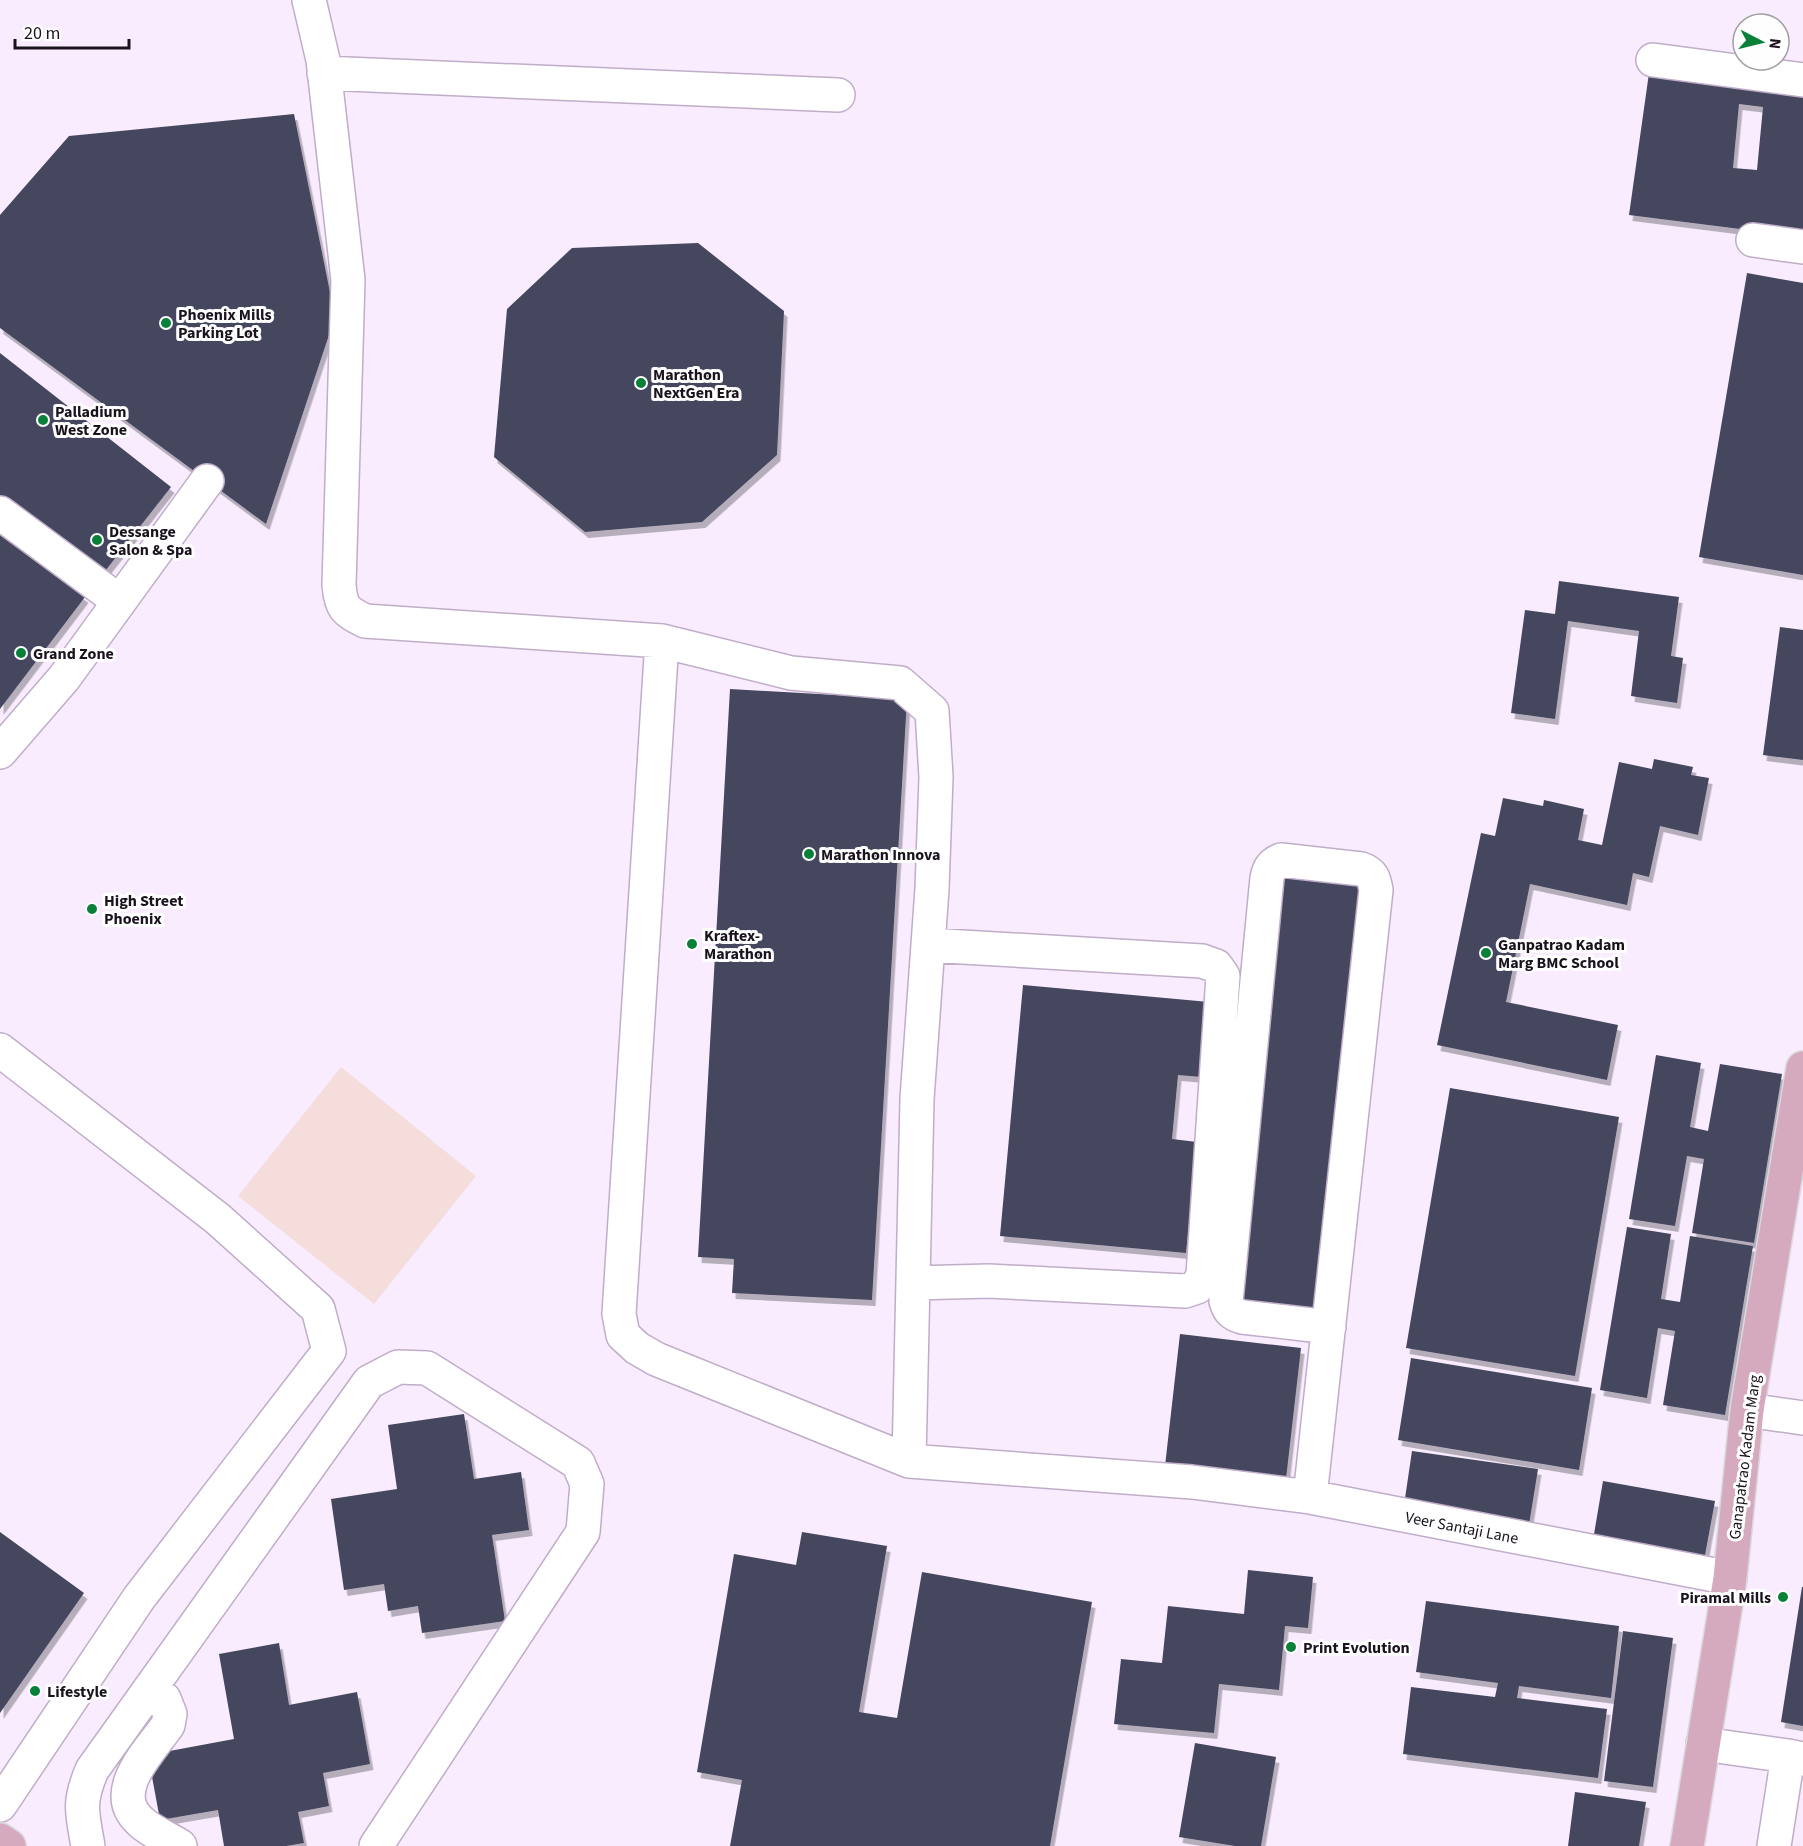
<svg xmlns="http://www.w3.org/2000/svg" width="1803" height="1846" font-family="'Source Sans 3',sans-serif">
<style>
.green{fill:#f5dddb}
.building{fill:#45465f;fill-rule:evenodd;filter:url(#shadow)}
.lines{fill:none;stroke-linecap:round;stroke-linejoin:round}
.minor-casing{stroke:#c0adc9;stroke-width:36}
.major-casing{stroke:#dad9db;stroke-width:36}
.minor{stroke:#fff;stroke-width:33}
.major{stroke:#d5aabf;stroke-width:33}
.poi-dot{fill:#098037;stroke:#fefefe;stroke-width:2}
.labels{text-anchor:middle;stroke-width:6;stroke-linejoin:round;paint-order:stroke}
.poi-label{font-size:16px;font-weight:bold;fill:#1a131d;stroke:#fefefe;text-anchor:start}
.street-label{font-size:16px;fill:#1a131d;stroke:#fefefe}
</style>
<defs>
<filter id="shadow"><feDropShadow dx="3.5" dy="6" stdDeviation="0" flood-color="#0004"/></filter>
</defs>
<rect width="100%" height="100%" fill="#f8ecfe"/>
<path class="green" d="M341 1067 476 1176 374 1304 238 1196Z"/>
<path class="building" d="M1649 73 1803 92V237L1629 215ZM1739 104 1763 107 1757 170 1733 168Z
M294 114 335 317 266 524 0 328V215L69 136Z
M698 243 784 311 777 455 702 522 585 532 494 457 507 309 572 248Z
M1747 273 1803 283V575L1699 557Z
M0 353 171 487 102 575 0 500Z
M0 534 85 597 0 709Z
M1559 581 1679 597 1671 656 1683 658 1677 703 1631 696 1639 631 1568 621 1555 719 1511 713 1525 610 1555 614Z
M1780 627 1803 630V760L1763 755Z
M730 689 907 699 872 1300 732 1293 734 1259 698 1257Z
M1654 759 1693 767 1691 775 1709 778 1698 835 1660 826 1649 877 1633 873 1627 905 1530 884 1506 1002 1618 1025 1607 1080 1437 1045 1481 833 1495 836 1503 798 1543 806 1544 800 1584 809 1578 840 1602 845 1619 762 1652 769Z
M1281 870 1361 877 1320 1309 1240 1302Z
M1023 985 1209 1002 1202 1077 1178 1075 1172 1139 1197 1142 1186 1253 1000 1236Z
M1656 1055 1701 1063 1690 1127 1708 1131 1720 1064 1782 1074 1754 1243 1692 1233 1704 1159 1687 1156 1675 1226 1629 1219Z
M1450 1088 1619 1117 1575 1376 1406 1348Z
M1627 1227 1671 1234 1661 1299 1680 1302 1690 1236 1753 1246 1725 1415 1663 1405 1675 1331 1658 1328 1647 1398 1600 1390Z
M1180 1334 1301 1348 1286 1479 1165 1466Z
M1411 1358 1592 1388 1579 1470 1398 1440Z
M464 1414 474 1479 521 1472 529 1530 492 1535 505 1621 422 1633 418 1606 388 1611 384 1584 344 1590 331 1499 397 1489 388 1425Z
M1412 1451 1538 1469 1528 1531 1403 1512Z
M1603 1481 1715 1501 1703 1566 1592 1546Z
M0 1532 84 1593 0 1713Z
M802 1532 887 1546 859 1712 897 1718 922 1572 1092 1602 1050 1846H730L742 1780 697 1772 734 1554 796 1565Z
M1248 1570 1313 1577 1308 1628 1285 1626 1279 1690 1219 1684 1214 1733 1114 1724 1121 1659 1162 1663 1168 1606 1244 1614Z
M1802 1587H1803V1726L1781 1722Z
M1426 1601 1619 1626 1611 1698 1519 1686 1517 1698 1607 1709 1598 1778 1403 1754 1411 1687 1495 1697 1498 1683 1416 1672Z
M1623 1631 1673 1638 1653 1787 1604 1781Z
M279 1643 289 1705 357 1692 370 1764 323 1773 329 1806 298 1812 304 1843 286 1846H224L218 1810 160 1820 148 1755 234 1739 219 1654Z
M1195 1743 1276 1757 1261 1846H1235L1179 1837Z
M1575 1792 1646 1802 1639 1846H1568Z"/>
<g class="lines">
<g class="minor-casing">
<path id="minor" d="M309 0 323 60 348 280 339 585C341 608 345 611 365 621L662 641 791 673 900 683 932 711 936 777 932 889 917 1099 909 1461
M1653 60 1803 80
M324 73 838 95
M1753 240 1803 247
M0 513 119 601
M662 641 619 1314 623 1335 637 1348 656 1359 909 1461 1192 1482 1310 1497 1730 1578
M0 752 64 678 207 481
M0 1050 218 1219 318 1309 329 1351 139 1598 0 1805
M913 1283 989 1281 1185 1291 1197 1287 1203 1275 1223 976 1216 966 1202 961 928 945
M1747 1410 1803 1418
M1310 1497 1376 890C1374 879 1373 873 1361 869L1281 860C1272 864 1269 868 1267 878L1226 1301C1229 1311 1232 1314 1242 1317L1329 1327
M149 1690 164 1699 170 1714 168 1725C149 1752 108 1791 140 1821 151 1832 168 1838 180 1846
M1703 1744 1788 1756
M88 1846C82 1812 78 1803 92 1770L369 1382 398 1367 427 1368 578 1463 587 1484 583 1532 376 1846
M1774 1846 1788 1756 1803 1759"/>
</g>
<g class="major-casing">
<path id="major" d="M0 1840 9 1846
M1687 1846 1730 1578 1747 1410 1803 1068"/>
</g>
<use href="#minor" class="minor"/>
<use href="#major" class="major"/>
</g>
<g class="poi-dot">
<circle cx="166" cy="323" r="6"/>
<circle cx="641" cy="383" r="6"/>
<circle cx="43" cy="420" r="6"/>
<circle cx="97" cy="540" r="6"/>
<circle cx="21" cy="653" r="6"/>
<circle cx="809" cy="854" r="6"/>
<circle cx="92" cy="909" r="6"/>
<circle cx="692" cy="944" r="6"/>
<circle cx="1486" cy="953" r="6"/>
<circle cx="1783" cy="1597" r="6"/>
<circle cx="1291" cy="1647" r="6"/>
<circle cx="35" cy="1691" r="6"/>
</g>
<g class="labels">
<g class="poi-label">
<text x="178" y="320">Phoenix Mills<tspan x="178" dy="18">Parking Lot</tspan></text>
<text x="653" y="380">Marathon<tspan x="653" dy="18">NextGen Era</tspan></text>
<text x="55" y="417">Palladium<tspan x="55" dy="18">West Zone</tspan></text>
<text x="109" y="537">Dessange<tspan x="109" dy="18">Salon &amp; Spa</tspan></text>
<text x="33" y="659">Grand Zone</text>
<text x="821" y="860">Marathon Innova</text>
<text x="104" y="906">High Street<tspan x="104" dy="18">Phoenix</tspan></text>
<text x="704" y="941">Kraftex-<tspan x="704" dy="18">Marathon</tspan></text>
<text x="1498" y="950">Ganpatrao Kadam<tspan x="1498" dy="18">Marg BMC School</tspan></text>
<text x="1771" y="1603" text-anchor="end">Piramal Mills</text>
<text x="1303" y="1653">Print Evolution</text>
<text x="47" y="1697">Lifestyle</text>
</g>
<g class="street-label">
<text transform="translate(1744 1457) rotate(-83)" y="6">Ganapatrao Kadam Marg</text>
<text transform="translate(1462 1527) rotate(11)" y="6">Veer Santaji Lane</text>
</g>
</g>
<g transform="translate(1761 42) rotate(97)"><circle r="28" fill="#fefefe" stroke="#a3a0a4" stroke-width="1.5"/>
<path d="M0-4.5L10 22L0 15L-10 22Z" fill="#098037"/>
<text y="-9" font-size="16" font-weight="bold" text-anchor="middle" fill="#1a131d">N</text>
</g>
<path d="M15 39v9h114v-9" fill="none" stroke="#1a131d" stroke-width="3"/>
<text x="24" y="39" font-size="18" fill="#1a131d" stroke="#fefefe" stroke-width="4.5" paint-order="stroke">20 m</text>
</svg>
